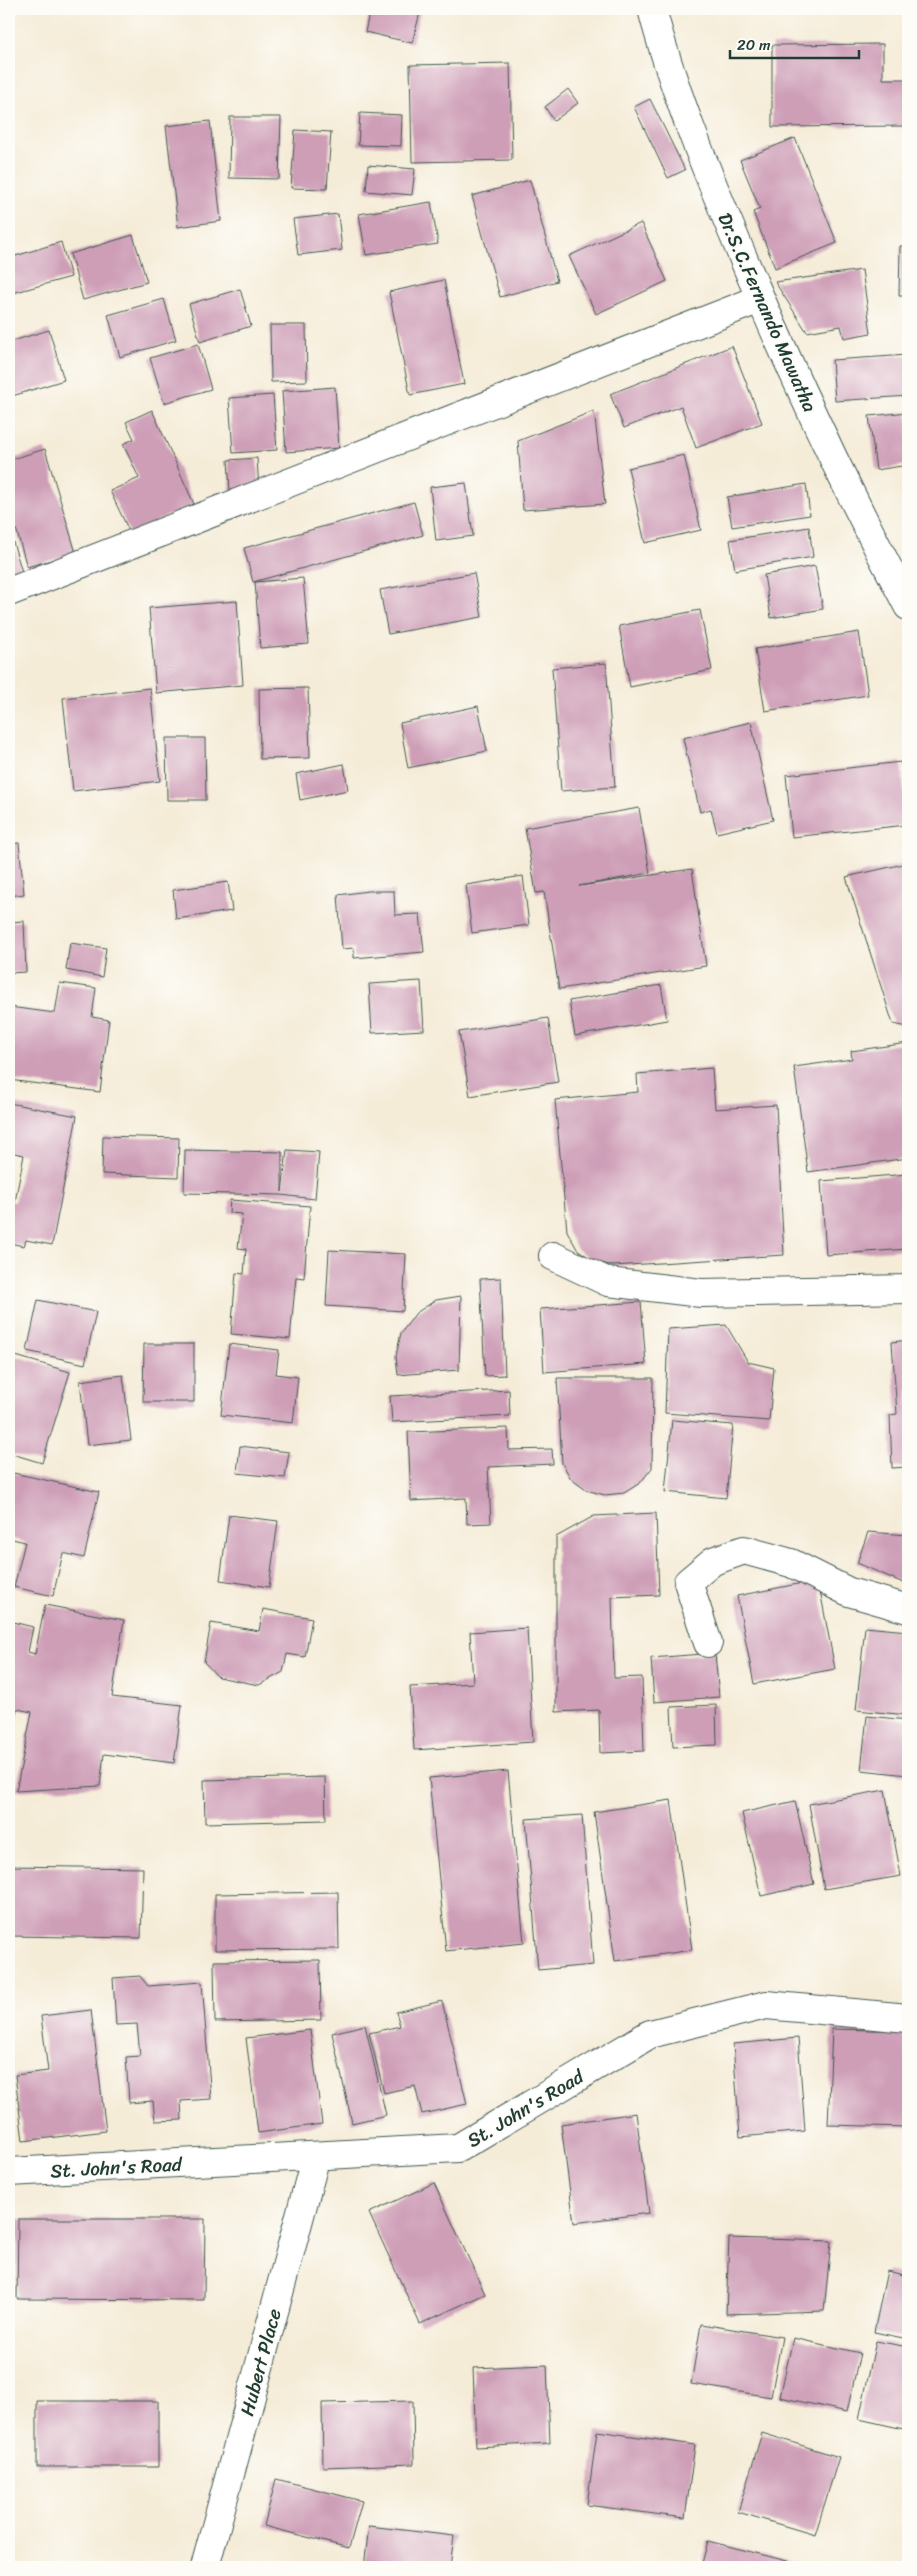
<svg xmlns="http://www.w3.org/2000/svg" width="917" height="2576" font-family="Sriracha,sans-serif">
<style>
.building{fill:#ce9eb7}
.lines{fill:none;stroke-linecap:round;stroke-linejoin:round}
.minor-casing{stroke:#3f574d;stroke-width:30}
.minor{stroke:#fff;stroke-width:28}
.labels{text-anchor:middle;stroke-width:4;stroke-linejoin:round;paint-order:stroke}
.street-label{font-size:19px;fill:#1f3d34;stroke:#fdfcf7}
</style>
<rect width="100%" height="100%" fill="#fdfcf7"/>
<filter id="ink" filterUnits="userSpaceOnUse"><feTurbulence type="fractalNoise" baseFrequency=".02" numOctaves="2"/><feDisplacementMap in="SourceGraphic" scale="10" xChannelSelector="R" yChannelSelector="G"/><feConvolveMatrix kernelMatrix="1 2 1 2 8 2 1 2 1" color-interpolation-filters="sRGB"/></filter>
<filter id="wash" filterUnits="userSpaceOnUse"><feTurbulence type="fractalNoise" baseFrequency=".0096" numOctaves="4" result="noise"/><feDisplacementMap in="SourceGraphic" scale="20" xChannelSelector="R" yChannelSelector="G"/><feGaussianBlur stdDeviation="1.12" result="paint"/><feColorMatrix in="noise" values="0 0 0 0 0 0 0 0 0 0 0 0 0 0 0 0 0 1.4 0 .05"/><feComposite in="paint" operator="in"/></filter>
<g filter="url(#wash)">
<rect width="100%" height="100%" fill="#f5ecd8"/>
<g id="blocks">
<path class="building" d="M370 9H421L412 43 365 32Z
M883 44V79H908V126L772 127V45Z
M510 63 512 160 412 162 410 65Z
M568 89 578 103 554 121 545 107Z
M650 99 685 170 668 178 634 107Z
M360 113 402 115 401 146 358 145Z
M230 117H281L279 179 229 178Z
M210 121 221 221 178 227 166 126Z
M295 130 331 132 327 189 291 188Z
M795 138 837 243 775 268 753 212 760 209 740 160Z
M368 165 415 169 412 195 366 191Z
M530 180 557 281 500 297 472 196Z
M431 202 438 244 366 255 359 214Z
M338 214 342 250 298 255 293 219Z
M641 223 667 281 596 314 569 256Z
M133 235 147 282 83 300 70 254Z
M61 242 71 277 9 294V258Z
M900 246H908V296H899Z
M862 270 871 333 844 338 841 326 807 332 775 282Z
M444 280 464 384 410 395 389 292Z
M240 289 251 326 200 342 189 304Z
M164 299 176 340 120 357 108 315Z
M270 325H306L307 381 271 382Z
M49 330 64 380 9 397V342Z
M198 344 211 389 164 403 150 358Z
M732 346 762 423 696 448 681 406 624 428 610 394Z
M908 355V396L835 401 832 360Z
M335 387 339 448 286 452 282 391Z
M273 395 277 450 233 453 229 398Z
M152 410 194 504 130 533 110 491 139 478 123 444 134 439 126 422Z
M594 411 605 504 523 510 518 441Z
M908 412V465L876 470 869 416Z
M45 449 76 553 27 567 9 504V460Z
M684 455 701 530 645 543 628 468Z
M257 458 259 490 230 492 228 460Z
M466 483 473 536 436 541 430 487Z
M806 484 810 515 732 527 727 497Z
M414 502 423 535 253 582 244 548Z
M809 527 813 557 735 570 730 540Z
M9 529 23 575 9 580Z
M815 566 823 609 771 618 764 575Z
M474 573 482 617 388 634 380 590Z
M303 578 309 644 260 648 255 582Z
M237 601 243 685 156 693 149 608Z
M700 610 712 670 630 687 619 626Z
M859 632 868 695 765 711 755 649Z
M606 663 615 787 561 791 552 668Z
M150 688 160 781 73 791 63 698Z
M308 688 310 758 260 759 259 689Z
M478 706 487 751 408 768 400 723Z
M751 722 773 820 717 833 711 809 700 812 683 738Z
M166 738H205L206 800H167Z
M901 762 907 825 792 837 786 775Z
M344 764 348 790 300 800 296 774Z
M639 808 650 873 579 886 692 869 706 966 559 989 544 892 536 893 525 828Z
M19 843 24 894 9 896V844Z
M908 863V1027L893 1024 846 877Z
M523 876 529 925 472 933 466 885Z
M228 882 232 911 176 919 173 890Z
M368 891H394L395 915 420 914 424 952 354 958V948L342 949 338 895Z
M24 921 26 972 9 973V922Z
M70 943 106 948 102 977 66 970Z
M421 981 424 1030 372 1033 369 984Z
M60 983 96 988 92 1017 109 1020 100 1092 9 1080V1007L55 1013Z
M661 985 667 1020 575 1036 569 1001Z
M548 1018 558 1082 470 1096 459 1032Z
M908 1043V1158L808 1172 794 1067 852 1059 851 1051Z
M712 1068 715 1109 776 1105 784 1255 613 1266 594 1261 577 1249 567 1231 555 1100 638 1092 637 1074Z
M9 1103 77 1116 52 1245 26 1240 24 1246 9 1243V1201L15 1202 24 1155 9 1152Z
M103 1136 179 1138 178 1177 102 1174Z
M185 1150 282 1152V1192L287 1150 319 1152 315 1199 281 1195 184 1193Z
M908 1174V1249L826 1255 821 1181Z
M230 1200 310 1206 304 1278 296 1277 290 1339 231 1334 236 1273 244 1274 246 1249 238 1248 242 1214 229 1213Z
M329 1250 406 1254 403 1311 326 1306Z
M501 1278 505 1375 485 1376 480 1279Z
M461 1296 459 1370 398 1375 396 1356 401 1333 416 1313 436 1300Z
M38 1300 96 1312 85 1364 27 1351Z
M641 1302 646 1364 544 1372 540 1309Z
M726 1325 748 1362 774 1368 769 1421 665 1413 668 1329Z
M908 1340V1467L892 1468 890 1415 897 1414 892 1342Z
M144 1344H194V1402H143Z
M229 1344 279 1350 276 1374 298 1377 293 1423 221 1415Z
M9 1354 70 1372 42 1463 9 1453Z
M123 1375 131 1440 87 1445 80 1381Z
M557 1378H653L652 1468 640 1483 624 1493 605 1495 586 1490 571 1479 562 1463Z
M509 1390 510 1416 392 1422 390 1396Z
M672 1420 733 1425 726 1498 665 1492Z
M508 1428 509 1450 552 1449 553 1464 488 1467 491 1523 467 1524 466 1498 411 1501 408 1432Z
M240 1446 289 1452 285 1478 237 1473Z
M9 1472 99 1492 84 1558 63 1553 53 1596 14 1587 25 1542 9 1538Z
M656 1513 659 1595 612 1597 614 1678 642 1677 644 1751 600 1753 599 1710 556 1712V1537L594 1516Z
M229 1515 278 1521 269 1587 220 1580Z
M868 1532 908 1535V1585L857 1563Z
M818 1580 835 1669 754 1684 737 1596Z
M45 1605 124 1620 112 1697 182 1705 174 1763 104 1754 100 1786 16 1791 32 1712 17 1709 9 1744V1621L33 1627 28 1652 35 1654Z
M263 1609 312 1618 305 1657 287 1654 283 1672 259 1685 218 1677 204 1662 211 1623 259 1631Z
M865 1627 908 1631V1715L856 1710Z
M527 1628 533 1742 414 1750 410 1687 473 1683 470 1632Z
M715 1653 719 1697 654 1702 651 1658Z
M716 1705 717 1745 673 1747 671 1707Z
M867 1716 908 1720V1775L861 1770Z
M508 1771 524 1943 446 1951 429 1778Z
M325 1777 326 1820 205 1823 204 1780Z
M885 1790 901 1876 824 1889 809 1804Z
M671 1800 692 1950 615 1961 594 1812Z
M795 1801 814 1884 761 1896 742 1813Z
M582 1815 593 1965 538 1970 526 1819Z
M9 1866 143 1868 141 1938 9 1936Z
M338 1892 339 1949 215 1950V1894Z
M320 1960 321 2020 215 2022 214 1961Z
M140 1976 148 1986 202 1982 211 2099 181 2101 182 2120 155 2121 153 2101 129 2103 126 2057 140 2056 137 2024 116 2025 113 1978Z
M442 2001 467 2104 422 2114 415 2086 384 2093 369 2033 400 2026 396 2012Z
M91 2010 106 2131 23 2141 15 2075 48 2071 41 2016Z
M365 2025 386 2115 352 2123 332 2033Z
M832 2029 908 2031V2127L828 2125Z
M310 2030 322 2124 258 2133 246 2038Z
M798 2038 805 2131 740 2137 733 2044Z
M636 2113 649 2213 574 2223 561 2124Z
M434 2183 485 2294 420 2324 369 2213Z
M18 2219H205L204 2300 17 2299Z
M729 2238 831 2241 824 2311 726 2314Z
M887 2271 908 2276V2339L874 2332Z
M701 2324 782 2337 771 2397 691 2384Z
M793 2338 860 2353 847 2412 780 2397Z
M876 2341 908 2347V2430L859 2419Z
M547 2365 550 2443 476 2447 473 2368Z
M37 2401H158V2467H37Z
M413 2401 414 2464 323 2467 322 2403Z
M597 2431 695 2445 685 2518 587 2505Z
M762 2433 839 2457 815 2535 738 2512Z
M276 2479 362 2501 349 2548 264 2526Z
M369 2526 454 2536 450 2567H364Z
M708 2541 811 2567H701Z"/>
</g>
</g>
<g filter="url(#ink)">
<use href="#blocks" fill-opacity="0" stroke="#3f574d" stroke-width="1"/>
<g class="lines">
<g class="minor-casing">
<path id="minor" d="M652 9C672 86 703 162 734 236 786 362 844 485 908 606
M9 592 760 299
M553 1256 608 1282 701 1293 908 1289
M708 1643 688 1582 713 1561 744 1550 791 1563 849 1592 908 1609
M9 2172 458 2148 650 2034 766 2005 908 2018
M205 2567 316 2156"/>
</g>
<use href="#minor" class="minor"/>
</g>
</g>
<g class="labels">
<g class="street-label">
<text transform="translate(768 312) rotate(66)" y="7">Dr.S.C.Fernando Mawatha</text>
<text transform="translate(525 2108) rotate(-31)" y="7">St. John's Road</text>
<text transform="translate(116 2167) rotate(-3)" y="7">St. John's Road</text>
<text transform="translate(260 2362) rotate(-75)" y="7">Hubert Place</text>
</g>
</g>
<rect width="917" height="2576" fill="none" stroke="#fdfcf7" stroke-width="30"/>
<path d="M730 50v8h129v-8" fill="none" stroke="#1f3d34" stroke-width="2.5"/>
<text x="737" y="50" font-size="15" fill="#1f3d34" stroke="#fdfcf7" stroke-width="4" paint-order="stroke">20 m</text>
</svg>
